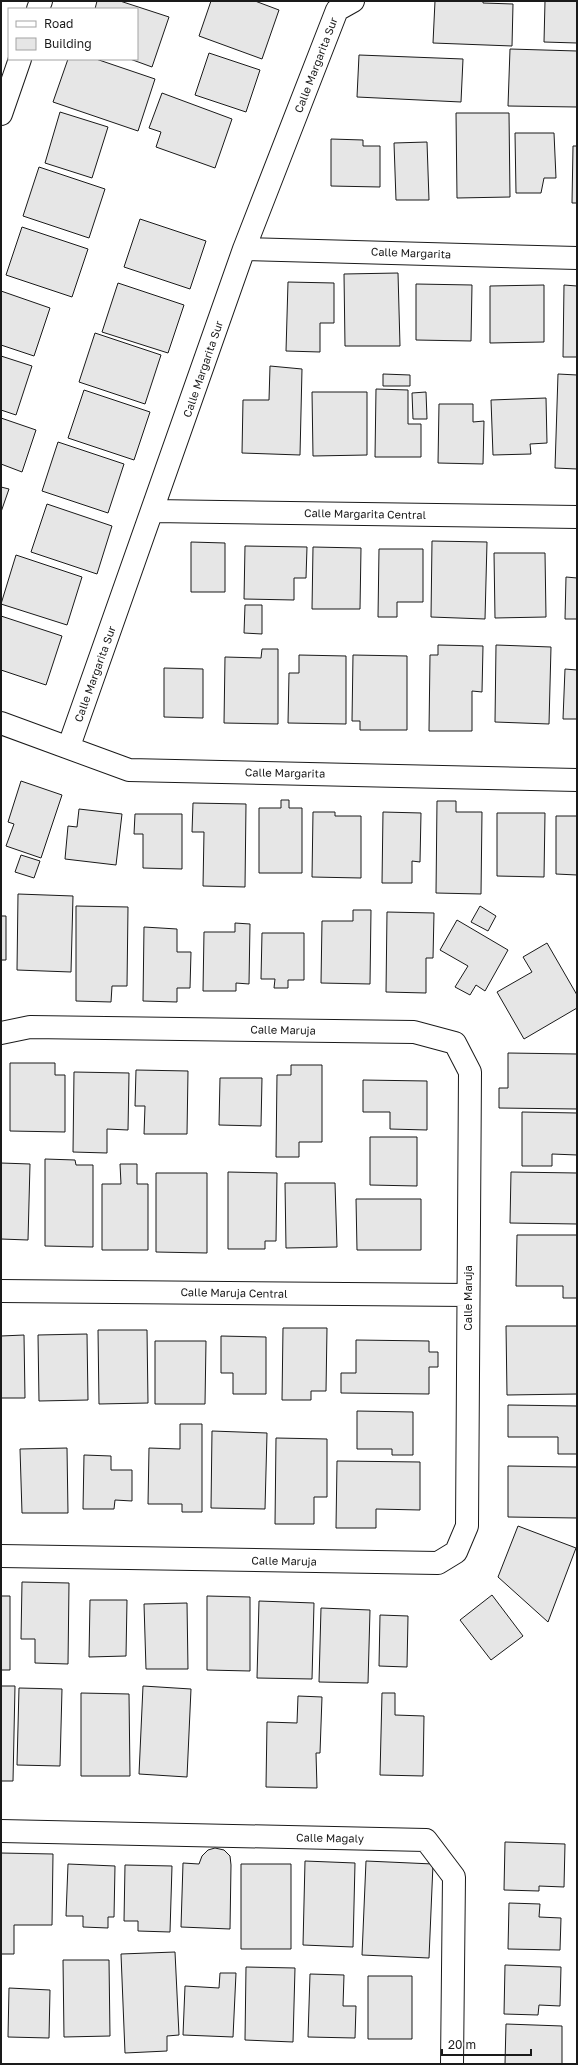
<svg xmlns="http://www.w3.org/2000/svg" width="578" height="2065" font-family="'Golos Text',sans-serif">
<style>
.building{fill:#e6e6e6;stroke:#1a1a1a}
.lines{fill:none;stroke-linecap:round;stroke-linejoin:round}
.street-casing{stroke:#1a1a1a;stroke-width:24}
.secondary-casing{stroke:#1a1a1a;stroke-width:24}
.street{stroke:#fff;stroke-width:22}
.secondary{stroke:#fff;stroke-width:22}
.labels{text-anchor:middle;stroke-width:3;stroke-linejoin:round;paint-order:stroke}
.street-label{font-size:11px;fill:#1a1a1a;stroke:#fff}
</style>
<rect width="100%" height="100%" fill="#fff"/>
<path class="building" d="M97 1H120L169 17 152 67 130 59H137V9H95Z
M211 1H255L279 10 262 59 199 36Z
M435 1H483V3L513 4 512 46 433 43Z
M545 1H577V43L544 42Z
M510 49 577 51V107L508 106Z
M209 53 260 70 246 112 195 95Z
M359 55 463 59 461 102 357 97Z
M68 59H96L155 79 138 131 53 102Z
M162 93 232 119 215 168 156 147 161 132 149 128Z
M60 112 108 127 92 178 45 163Z
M456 113H509L510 197 457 198Z
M515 133H554L556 178H544L541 193H516Z
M331 139 363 140V146H380V187L331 186Z
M427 142 429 200H396L394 143Z
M573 146H577V203H572Z
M39 167 105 189 89 238 23 216Z
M140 219 206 241 190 289 124 267Z
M22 227 88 249 72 297 6 275Z
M398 273 400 346H345L344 274Z
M288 282 334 283V323H320V352L286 351Z
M118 283 184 305 168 353 102 332Z
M416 284 472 285 471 341 416 340Z
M544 285V342L490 343V286Z
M564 285 577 286V357H563Z
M1 291 50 308 34 356 1 345Z
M95 333 161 355 145 404 79 382Z
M1 356 32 366 16 415 1 410Z
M270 366 302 369 300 455 242 453 243 400H269Z
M383 374 410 375V386H383Z
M558 374 577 375V469L555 468Z
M376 389 408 390V424H421V457H375Z
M84 390 150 412 134 460 68 438Z
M312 392H367V455L313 456Z
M426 392 427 419H413L412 393Z
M546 398 547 443 530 444 531 454 493 455 491 400Z
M439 404H473V422L484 421 483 464 438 463Z
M1 418 36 430 22 472 1 464Z
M58 442 124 464 108 513 42 491Z
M1 487 9 489 1 512Z
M47 504 112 526 97 574 31 552Z
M432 541 487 542 485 619 431 617Z
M191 542 225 543V592H191Z
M245 546 307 547 306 578H294V600L244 599Z
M313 547 361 548 360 609H312Z
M379 549H423V602H397V617H378Z
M494 553H545L546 617 495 618Z
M16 555 82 577 67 625 1 604Z
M566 577 577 578V619H565Z
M245 605H262V634L244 633Z
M1 616 62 636 46 685 1 670Z
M438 645 483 646 482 692 472 691V731H429L430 655H438Z
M496 645 551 647 549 724 495 722Z
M262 649H278V724L224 723 225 657 261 658Z
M299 655 346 656V724L288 723 289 673H299Z
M353 655 407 656V730H360V721H352Z
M164 668 203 669V718L164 717Z
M565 669 577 670V719H563Z
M21 781 62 795 41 858 6 846 14 824 8 822Z
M281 800H289V808H302V873H259V808H281Z
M437 801H456V812H482L481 894 436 893Z
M193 803 246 804 245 887 203 886 204 832H192Z
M79 809 122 814 116 865 65 859 68 826 77 827Z
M313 812H335V816H361V878L312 877Z
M383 812 421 813 420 862 412 861V883H382Z
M497 813H545L544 877 497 876Z
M135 814H182V869L143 868V834H134Z
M556 816H577V875L556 874Z
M21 855 40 861 34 878 15 872Z
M18 894 73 896 71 972 17 970Z
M76 906 128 907 127 986H112L111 1002 76 1001Z
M480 906 496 916 488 931 471 922Z
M353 910H371L370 984 321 983 322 921H353Z
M387 912 434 913 433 958H426V993L386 992Z
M1 916H6V960H1Z
M457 920 508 950 485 991 476 985 470 995 455 987 468 966 440 950Z
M235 923 250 924 249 984 236 983V991H203L204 932H235Z
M144 927 177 929V952H191L190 988H177V1002L143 1001Z
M262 933H304V980H288V988H274L275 979H261Z
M547 943 577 995V1008L524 1039 497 992 532 972 523 957Z
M508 1053 577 1054V1109L499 1108V1088H508Z
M10 1063H55V1075H65V1132L10 1131Z
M291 1065H322V1142H299V1157H276L277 1075H291Z
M136 1070 188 1071 187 1134H144L145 1106H135Z
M74 1072 129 1073 128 1130 107 1129V1153L73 1152Z
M220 1078H262L261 1126 219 1125Z
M363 1080 427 1081V1130L390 1129V1112H363Z
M522 1112 577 1113V1155L552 1154V1166H522Z
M370 1137H417V1186L370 1185Z
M45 1159 75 1160 76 1165H93V1247L45 1246Z
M1 1163 30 1164 28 1240 1 1239Z
M120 1164H137V1184H148V1250H102V1184H121Z
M228 1172 277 1173 276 1241H265V1249H228Z
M511 1172 577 1173V1224L510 1223Z
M156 1173H207V1253L156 1252Z
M285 1183H335L337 1247 286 1248Z
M356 1199H421V1250H357Z
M517 1235H577V1298H563V1286H516Z
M506 1326H577V1394L507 1395Z
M283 1328H327L326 1391H311V1400H282Z
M98 1330H147L148 1403 99 1404Z
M87 1334 88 1400 39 1401 38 1335Z
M24 1335 25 1398H1V1336Z
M221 1336 266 1337V1394H233V1373H221Z
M356 1340 429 1341V1352H438V1367H429V1394L341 1393V1373H356Z
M155 1341H206L205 1404H155Z
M508 1405 577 1406V1454H558V1437H508Z
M357 1411 413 1412V1455H392V1449H357Z
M180 1424H202V1512H182V1504H148L149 1448 180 1449Z
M212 1431 267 1433 265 1509 211 1508Z
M276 1438 327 1439V1497H314V1524H275Z
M67 1448 68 1513H22L20 1449Z
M84 1455 111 1456V1470H132V1501L115 1500 114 1509H83Z
M337 1461 420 1462V1510L376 1509V1528H336Z
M508 1466 577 1467V1518L508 1517Z
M518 1526 576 1548 548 1622 498 1577Z
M22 1582 69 1583 68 1664 35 1663V1639H21Z
M492 1595 523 1636 491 1660 460 1620Z
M1 1596H10V1670H1Z
M207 1596 250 1597V1671L207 1670Z
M90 1600H127L126 1656 89 1657Z
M259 1601 314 1603 312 1679 257 1678Z
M187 1603 188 1669H146L144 1604Z
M321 1608 370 1610 368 1683 319 1682Z
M380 1615 408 1616 407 1667 379 1666Z
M1 1686H15L13 1781H1Z
M143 1686 191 1689 187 1777 139 1774Z
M19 1688 62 1689 60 1766 17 1765Z
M81 1693 129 1694 130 1776H81Z
M382 1693H395V1715L424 1716 423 1776 380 1775Z
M298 1696 322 1697 320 1753H316L317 1788 266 1787 267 1722 297 1723Z
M505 1842 565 1844 564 1887 539 1886V1891L504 1890Z
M215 1848 224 1850 230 1856 231 1865 230 1929 181 1927 183 1863 199 1864 202 1856 208 1850Z
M1 1853 53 1854 52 1925H14V1954H1Z
M305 1861 355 1863 353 1947 303 1945Z
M366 1861 433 1864 429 1958 362 1955Z
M68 1864 115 1866 114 1917H108V1928L83 1927V1916H66Z
M241 1864H291V1949H241Z
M125 1865 172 1866 170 1932 138 1931V1921H124Z
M509 1903 540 1904 539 1917 561 1918 560 1950 508 1949Z
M175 1952 179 2035 167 2036V2051L125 2053 121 1954Z
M63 1960H109L110 2036 64 2037Z
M505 1965 561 1967 560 2006 539 2005 538 2015 504 2014Z
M246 1967 295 1968 293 2042 245 2040Z
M220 1973H236L233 2037 183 2035 185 1986 219 1988Z
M310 1974 344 1975 343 2006H356L355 2038 308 2037Z
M368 1976H412V2039H368Z
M9 1988 50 1990 49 2038 8 2037Z
M506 2024 562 2026V2064H505Z"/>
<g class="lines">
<g class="street-casing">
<path id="street" d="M244 249 577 258
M153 511 577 517
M1 723 129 770 577 780
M69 746 244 249 337 10 353 1
M1 1033 30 1027 414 1032 455 1043 470 1072 467 1526 456 1552 438 1563 1 1556
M1 1291 468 1295
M1 1831 426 1840 454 1877 452 2064"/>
</g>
<g class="secondary-casing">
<path id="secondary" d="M38 9 41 1
M1 114 20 59"/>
</g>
<use href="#street" class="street"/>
<use href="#secondary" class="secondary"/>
</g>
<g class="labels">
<g class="street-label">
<text transform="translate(316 65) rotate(-69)" y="4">Calle Margarita Sur</text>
<text transform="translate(411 253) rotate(2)" y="4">Calle Margarita</text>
<text transform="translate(203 369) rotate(-71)" y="4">Calle Margarita Sur</text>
<text transform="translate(365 514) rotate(1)" y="4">Calle Margarita Central</text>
<text transform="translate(95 674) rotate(-70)" y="4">Calle Margarita Sur</text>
<text transform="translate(285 773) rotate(1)" y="4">Calle Margarita</text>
<text transform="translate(283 1030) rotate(1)" y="4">Calle Maruja</text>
<text transform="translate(234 1293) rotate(1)" y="4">Calle Maruja Central</text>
<text transform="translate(468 1298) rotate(-90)" y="4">Calle Maruja</text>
<text transform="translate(284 1561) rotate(1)" y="4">Calle Maruja</text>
<text transform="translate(330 1838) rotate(1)" y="4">Calle Magaly</text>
</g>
</g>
<rect width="578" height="2065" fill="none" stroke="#1a1a1a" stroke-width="4"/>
<rect x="8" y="8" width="130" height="52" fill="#ffffff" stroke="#a3a3a3"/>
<rect x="16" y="21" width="20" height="6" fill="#ffffff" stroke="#a3a3a3"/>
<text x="44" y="28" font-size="12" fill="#1a1a1a">Road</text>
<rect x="16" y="38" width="20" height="12" fill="#e6e6e6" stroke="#a3a3a3"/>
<text x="44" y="48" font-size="12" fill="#1a1a1a">Building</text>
<path d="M442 2049v6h89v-6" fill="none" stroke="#1a1a1a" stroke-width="2"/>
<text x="448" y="2049" font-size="12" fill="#1a1a1a" stroke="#ffffff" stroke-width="3" paint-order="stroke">20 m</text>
</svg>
